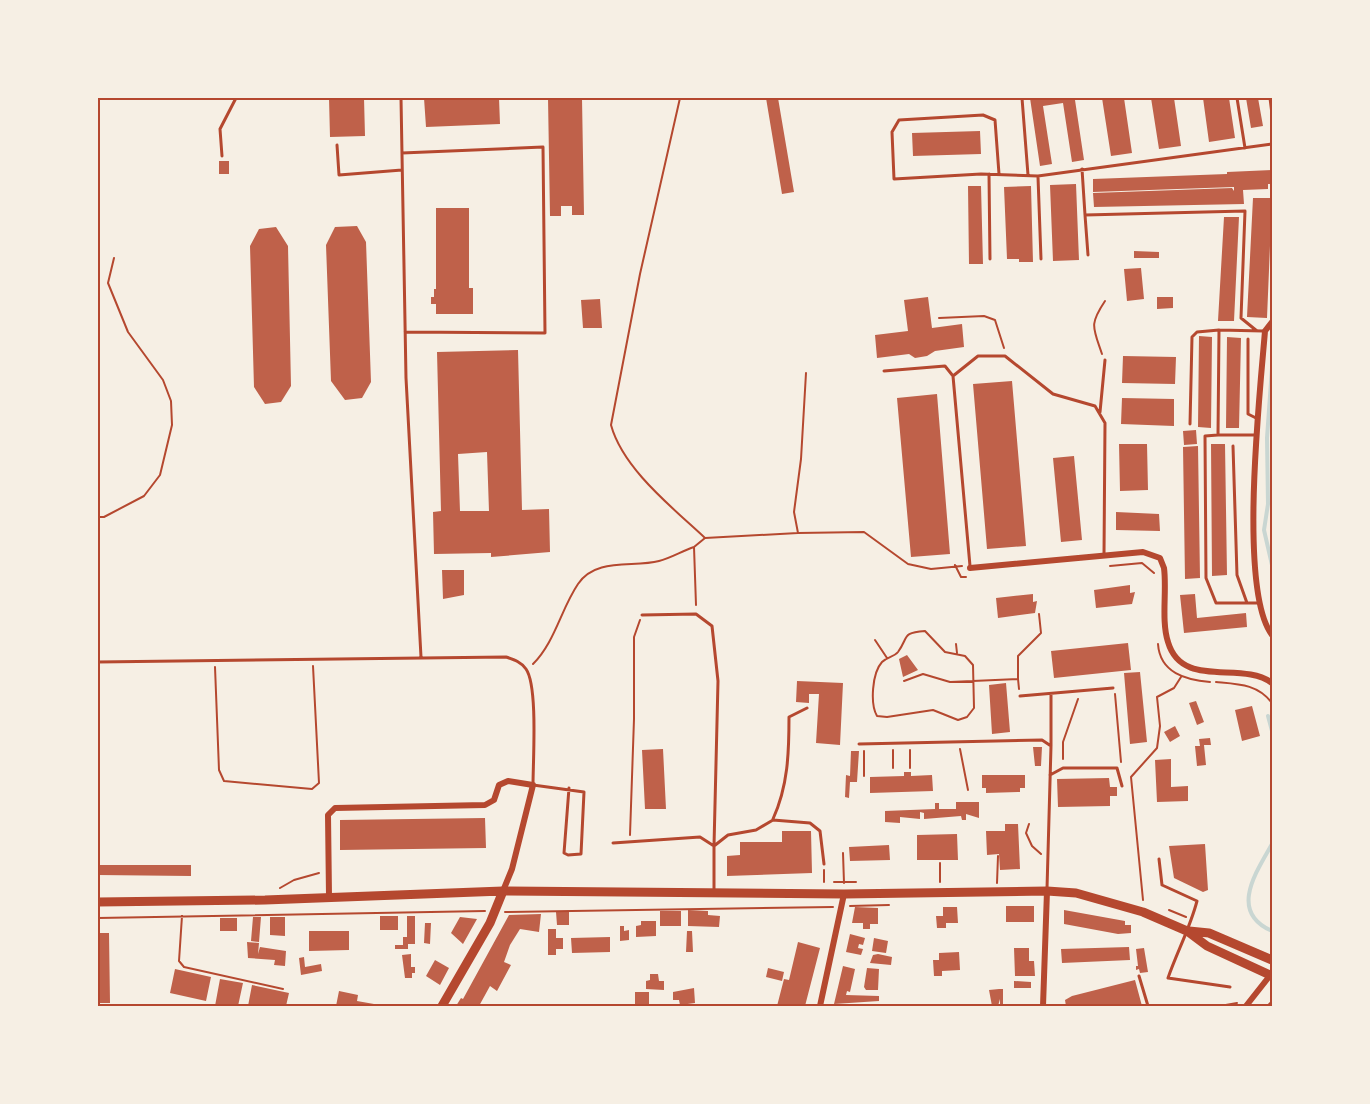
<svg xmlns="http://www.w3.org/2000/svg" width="1370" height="1104" font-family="Mulish,sans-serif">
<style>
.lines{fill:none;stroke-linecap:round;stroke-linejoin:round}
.stream{stroke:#c9d6d2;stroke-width:4}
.building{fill:#bf614a;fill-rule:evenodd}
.path{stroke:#b5482f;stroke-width:2}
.service{stroke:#b5482f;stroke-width:3}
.minor{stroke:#b5482f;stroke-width:6}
.secondary{stroke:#b5482f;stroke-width:9}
.neatline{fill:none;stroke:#b5482f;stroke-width:2}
</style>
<rect width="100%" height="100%" fill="#f6efe4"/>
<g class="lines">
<path class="stream" d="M1272 368 1267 438 1268 504 1264 530 1272 565
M1272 579V585
M1268 716 1272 731
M1272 844C1255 874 1229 912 1272 931"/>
</g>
<path class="building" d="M329 98H364L365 136 330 137Z
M424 98H499L500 124 426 127Z
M548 98H582L584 215H572V206H561V216H550Z
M766 98H778L794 192 782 194Z
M1030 98H1081L1075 100 1084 160 1072 162 1063 103 1043 106 1052 164 1040 166Z
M1102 98H1124L1132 153 1111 156Z
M1151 98H1174L1181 146 1159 149Z
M1203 98H1229L1235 138 1209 142Z
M1246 98H1258L1263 126 1251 128Z
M980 131 981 154 913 156 912 133Z
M219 161H229V174H219Z
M1272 170V184H1268V189L1243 190 1244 204 1094 207 1093 193 1232 188 1234 191V187L1093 192V179L1227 174V172Z
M1076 184 1079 260 1053 261 1050 185Z
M968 186H981L983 264H969Z
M1031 186 1033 262H1019V259H1007L1004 187Z
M1253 198H1272L1267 318 1247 317Z
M436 208H469V288H473V314H436V304H431V297H434V289H436Z
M1224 217H1239L1234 321H1218Z
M357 226 366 242 371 382 362 398 345 400 331 381 326 245 335 227Z
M276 227 288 246 291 386 281 402 265 404 254 387 250 246 259 229Z
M1134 251 1159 252V258H1134Z
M1141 268 1144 299 1127 301 1124 269Z
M928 297 932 328 962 324 964 347 935 351 927 356 915 358 909 354 877 358 875 335 908 331 904 300Z
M1157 297H1173V308L1157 309Z
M600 299 602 328H583L581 300Z
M1199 336 1212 337 1211 428 1198 427Z
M1227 337 1241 338 1239 428H1226Z
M518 350 522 510 549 509 550 552 491 557V553L434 554 433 512 441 511 437 352ZM487 452 489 511H460L458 454Z
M1123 356 1176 357 1175 384 1122 383Z
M1012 381 1026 546 987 549 973 384Z
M937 394 950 554 911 557 897 398Z
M1122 398 1174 399V426L1121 424Z
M1196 430 1197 444 1184 445 1183 431Z
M1119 444H1147L1148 490 1120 491Z
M1211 444H1225L1227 575 1212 576Z
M1198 446 1200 578 1185 579 1183 447Z
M1074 456 1082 540 1061 542 1053 458Z
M1116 512 1159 514 1160 531 1116 530Z
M442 570H464V595L443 599Z
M1130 585V593L1135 592 1132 604 1096 608 1094 590Z
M1033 594V602L1037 601 1035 613 998 618 996 598Z
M1195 594 1197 618 1246 613 1247 627 1184 633 1180 595Z
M1128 643 1131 670 1054 678 1051 651Z
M907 655 918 670 903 677 899 659Z
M1140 672 1147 742 1130 744 1124 673Z
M797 681 843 683 840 745 816 743 819 694H809V703L796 702Z
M1006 683 1010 732 992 734 989 685Z
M1196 701 1204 722 1197 725 1189 703Z
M1252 706 1260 736 1242 741 1235 710Z
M1175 726 1180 736 1170 742 1164 732Z
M1210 738 1211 745H1204L1206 765 1197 766 1195 746H1200L1199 739Z
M1033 747H1042L1041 766H1035Z
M663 749 666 809H645L642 750Z
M851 751H859L857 782H850L849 798 845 797 846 775 850 776Z
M1171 759V787L1188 786V801L1157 802 1155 760Z
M904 772H911V776L932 775 933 791 870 793V777L904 776Z
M982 775H1025V788H1020V792L986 793V788H982Z
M1109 778 1110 787H1117V796H1110V806L1058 807 1057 779Z
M956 802H979V818L966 814V820H962L961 816 924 819V813L920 812V819L900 817V823L885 822V811L935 809V803H939V809H956Z
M485 818 486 848 340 850V820Z
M1005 824H1018L1020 869 1000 870 999 854 987 855 986 831H1005Z
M782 831H811L812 873 727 876V856L740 855V842H782Z
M957 834 958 860H917V835Z
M1205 844 1208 890 1203 892 1174 878 1169 846Z
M889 845 890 860 850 861 849 847Z
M98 865H191V876L98 875Z
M1006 906H1034V922H1006Z
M855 907 878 908V924H870V929H863V923H852Z
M943 907H957L958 923H946V928H937L936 916H943Z
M688 910 708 911V915L720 916 719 927 688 926Z
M1064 910 1125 921V925H1131V933L1118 934 1064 924Z
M660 911H681V926H660Z
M556 912H569V925H557Z
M541 914 539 932 520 929 510 945 504 962 511 965 497 991 490 986 479 1006H456L461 998 463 999 509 915Z
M380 916H398V930H380Z
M407 916H415V944H408V949H395V945H403V937H407Z
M253 917H261L259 942 251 941Z
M270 917H285V936L270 935Z
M460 917 477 919 463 944 451 933Z
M220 918H237V931H220Z
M641 921H656V936L636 937V926L641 925Z
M425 923H431L430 944 424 943Z
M620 926H624V931L629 930V940L620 941Z
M548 929H556V938H563V949H556V955H548Z
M309 931H349V950L309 951Z
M687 931H692L693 952H686Z
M98 933H109L110 1003H98Z
M850 934 865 938 863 945 859 944 858 948 863 949 861 955 846 952Z
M610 937V952L572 953 571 938Z
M874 938 888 941 886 953 872 951Z
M247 942 259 943 258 954 260 947 286 951 285 966 274 965 275 960 248 958Z
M798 942 820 948 805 1006H777L784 979 789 980Z
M1129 947 1130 960 1062 963 1061 949Z
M1014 948H1029V961H1034L1035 976H1015Z
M1144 948 1148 972 1140 973 1139 969 1136 970V966H1138L1136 949Z
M959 952 960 970 942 971V976H934L933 960H939V953Z
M411 954V967H415V973H412V978H405L402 955Z
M878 954 892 957 891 965 870 963 873 955Z
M304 957 305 967 321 964 322 971 301 975 299 958Z
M435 960 449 968 440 985 426 976Z
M843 966 855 969 850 992 847 991 846 995 879 996V1001L834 1004Z
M768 968 784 972 782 981 766 977Z
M867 968 879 969 878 990H866L864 987Z
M175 969 211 977 206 1001 170 993Z
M650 974H658L659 981H664V990L646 989V981L650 980Z
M220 979 243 983 238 1006H215Z
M1135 980 1142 1006H1066L1065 1000 1072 996Z
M1014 981 1031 982V988H1014Z
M252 985 289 993 286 1006H248Z
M694 988 695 1003 680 1005 679 1000H673V992Z
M999 989H1003V1006H1000V999L998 1006H992L989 990Z
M339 991 358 995 357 1001 374 1004 373 1006H336Z
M635 992H649V1006H635Z"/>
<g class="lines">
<path class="path" d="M680 98 640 274 611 425C623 469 673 508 705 538
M939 318 984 316 995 320 1004 348
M1102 354C1093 327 1089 325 1105 301
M806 373 801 459 794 512 798 533 864 532 908 564 931 569 962 566
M98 517H104L144 496 160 475 172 425 171 401 163 380 128 332 108 283 114 258
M955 565 961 577H966
M1110 566 1142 563 1154 573
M696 605 694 547 705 538 798 533
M925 631 945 652 965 656 973 665 974 708 967 717 958 720 933 710 887 717 877 716C870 704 872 673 882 662 887 657 894 657 898 652 909 637 901 633 925 631Z
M875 640 887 658
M956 644 957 653
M1158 644C1160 673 1186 680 1210 682
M533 664C555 642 561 609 578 584 596 557 633 568 659 561 671 558 682 551 694 547
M215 667 219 770 224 781 312 789 319 783 313 666
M1018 679V656L1041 633 1039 614
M904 681 923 674 950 682 1018 679 1019 689
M1216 682C1238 684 1258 684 1272 703
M1115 694 1121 762
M960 749 968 790
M893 750V768
M1063 759V742L1078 699
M910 768V750
M864 776V751
M1029 824 1026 833 1032 846 1041 854
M630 835 634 719V637L640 620
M843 853 844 883
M824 882V870
M834 882H856
M940 882V863
M997 883 998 856
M280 888 294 880 319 873
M1143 900 1131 777 1157 748 1160 726 1157 697 1174 688 1181 677
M850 906 889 905
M1169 910 1186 917
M505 912 833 907
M182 916 179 961 184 967 283 989
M98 918 485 911
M1220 1006 1237 1003"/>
<path class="service" d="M401 98 406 378 421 657
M1022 98 1028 175
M1237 98 1245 148
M1270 98 1272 114
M337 145 339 175 402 170
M402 153 543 147 545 333 405 332
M222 156 220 129 236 98
M1082 169 1085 215 1245 211 1241 318 1257 331
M989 174 990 259
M999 174 995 120 983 115 899 120 892 132 894 179 981 174 1038 176 1272 144
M1038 177 1041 259
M1085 215 1088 255
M1248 339V414L1256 418
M884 371 945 366 953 376 970 566
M953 376 978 356H1005L1053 394 1095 406 1105 423 1104 555
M1100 412 1105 360
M1190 424 1192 337 1197 332 1219 330
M1218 435 1205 436 1206 578 1216 603H1259
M1255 435H1218L1219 330 1263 331
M1233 446 1237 575 1247 603
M642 615 696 614 712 626 718 681 714 846
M98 662 506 657C515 660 521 662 526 669 538 686 533 761 533 785L584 792 581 854 568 855 564 853 569 788
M1020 696 1113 688
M859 744 1042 740 1051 746 1047 889
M1051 746V694
M1050 775 1063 768H1117L1122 786
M773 819C788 786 789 753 789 717L807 708
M613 843 700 837 714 846V890
M714 846 728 835 756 830 773 820 810 823 820 831 824 864
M1159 859 1162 885 1197 901C1190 928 1177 952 1168 978L1230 987
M1139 976 1148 1006"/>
<path class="minor" d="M1272 322 1265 331C1260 392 1238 590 1272 635
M970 568 1143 552 1160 558 1164 568C1167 590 1161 621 1168 642 1182 690 1242 660 1272 683
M329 896 328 815 335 808 485 805 494 800 499 785 508 781 533 785 512 869 503 891
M820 1006 844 894
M1043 1006 1047 891
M1246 1006 1272 973
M1270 1006 1272 1004"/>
<path class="secondary" d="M98 902 265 900 503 891 844 894 1047 891 1076 893 1143 912 1187 931 1207 946 1272 976
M1189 931 1209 933 1272 960
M442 1006 490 923 503 891"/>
</g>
<rect width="1370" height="1104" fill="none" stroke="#f6efe4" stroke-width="198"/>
<rect x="99" y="99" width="1172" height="906" class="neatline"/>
</svg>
